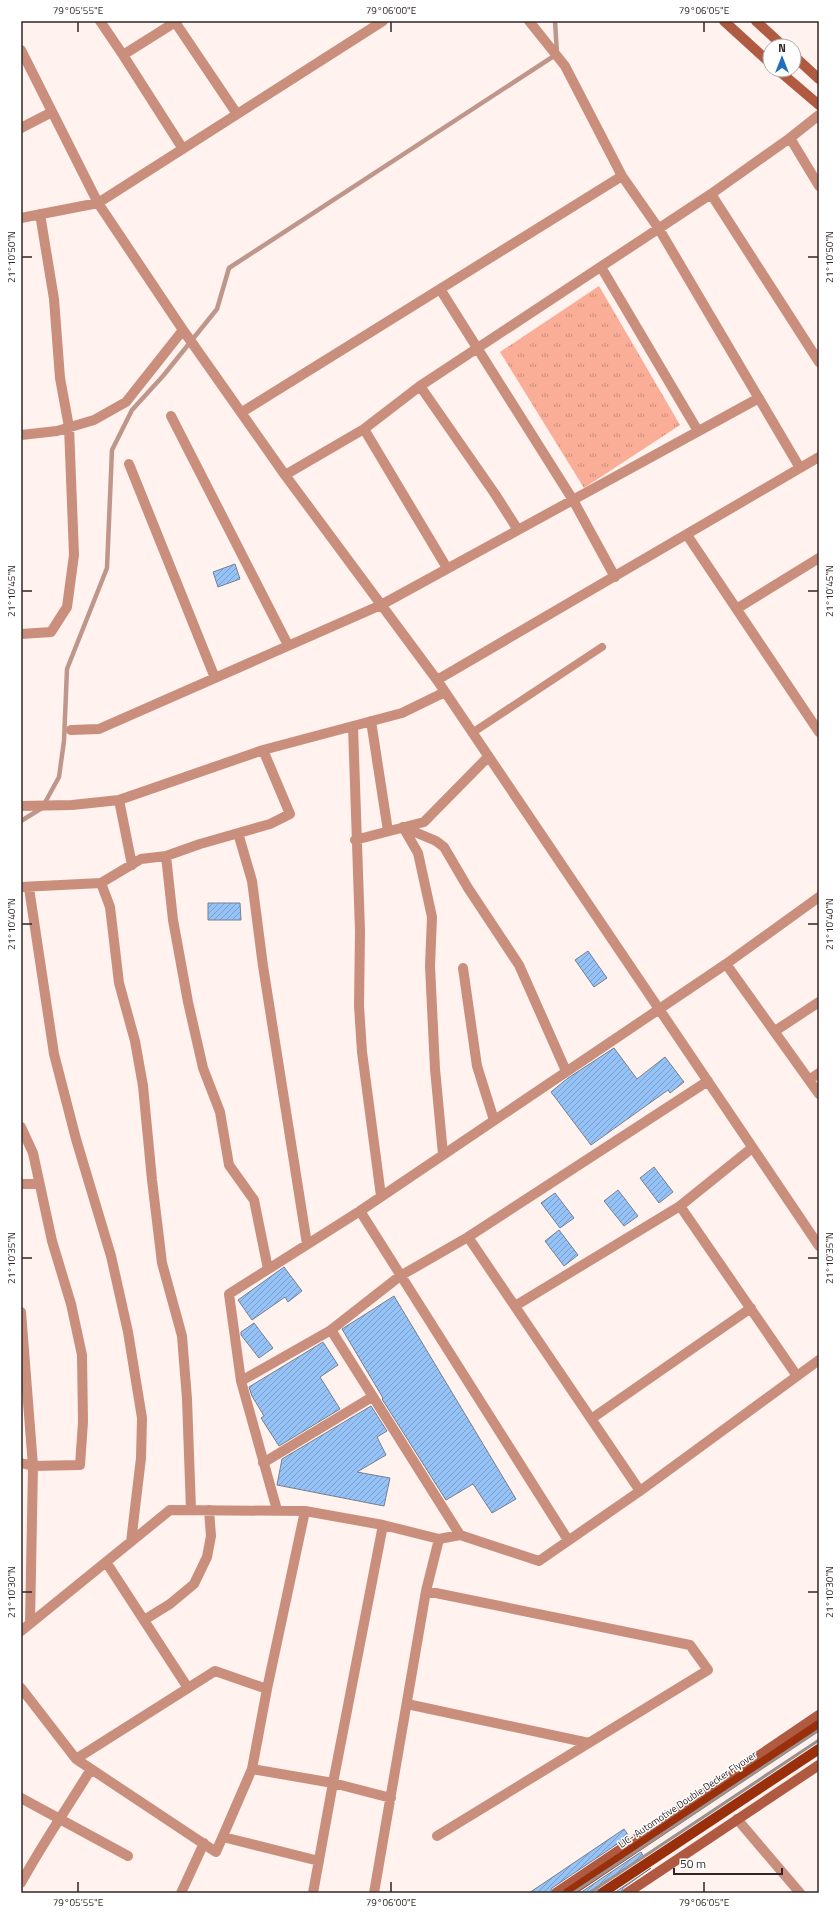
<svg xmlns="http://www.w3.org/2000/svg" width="840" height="1914" font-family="'Titillium Web',sans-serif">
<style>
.grass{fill:url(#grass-tufts)}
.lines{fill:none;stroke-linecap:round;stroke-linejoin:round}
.stream{stroke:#bf968a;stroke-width:4.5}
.building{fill:url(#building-hatch);stroke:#75818e}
.lane{stroke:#ca8e7d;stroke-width:8}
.street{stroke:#ca8e7d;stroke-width:10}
.secondary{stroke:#af5a41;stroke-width:10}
.primary{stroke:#99300b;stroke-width:10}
.rail{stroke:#9b908e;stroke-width:3}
.ticks{fill:none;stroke:#2f2725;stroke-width:1.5}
.labels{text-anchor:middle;stroke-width:3;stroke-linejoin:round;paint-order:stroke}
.street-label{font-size:10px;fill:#2f2725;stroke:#fff}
.neatline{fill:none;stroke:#2f2725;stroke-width:1.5}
.ticks-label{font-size:10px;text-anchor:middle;fill:#2f2725}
</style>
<defs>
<pattern id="grass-tufts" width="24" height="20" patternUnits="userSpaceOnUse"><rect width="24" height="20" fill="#faae97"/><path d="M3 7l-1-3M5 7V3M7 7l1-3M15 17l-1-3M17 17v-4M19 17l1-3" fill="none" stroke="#cb8e7b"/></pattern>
<pattern id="building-hatch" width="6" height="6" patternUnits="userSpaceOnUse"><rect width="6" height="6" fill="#95c3f8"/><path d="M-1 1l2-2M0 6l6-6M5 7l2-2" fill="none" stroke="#7a9ec9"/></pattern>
</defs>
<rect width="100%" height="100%" fill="#fff2ef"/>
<path class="grass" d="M599 286 680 425 584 488 500 352Z"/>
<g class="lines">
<path class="stream" d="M21 821 42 808 59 777 64 741 67 669 107 568 112 450 132 410 163 376 217 309 229 268 557 54 555 21"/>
</g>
<path class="building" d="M235 564 240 579 218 587 213 572Z
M208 903H240L241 920H208Z
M588 951 607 978 594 987 575 960Z
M614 1048 637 1079 665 1057 684 1082 670 1093 668 1090 591 1145 551 1092 568 1078Z
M654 1167 673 1192 659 1203 640 1178Z
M618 1190 638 1216 624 1226 604 1201Z
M555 1193 574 1218 560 1228 541 1203Z
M559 1230 578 1255 564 1266 545 1241Z
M284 1267 302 1291 288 1302 285 1297 252 1320 238 1300Z
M394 1296 516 1499 492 1513 473 1484 446 1500 382 1399 383 1398 342 1329Z
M254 1323 273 1348 259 1358 241 1335V1332Z
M323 1342 338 1365 320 1377 340 1409 279 1446 261 1418 264 1416 252 1396 249 1387Z
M371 1406 387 1431 377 1437 386 1455 357 1472 390 1478 384 1506 277 1485 282 1459Z
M624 1829 629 1836 552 1888 550 1893H529Z
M641 1852 644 1857 598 1888 596 1893H580Z
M651 1868 623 1888 621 1893H614Z"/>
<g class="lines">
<path class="lane" d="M472 733 602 647"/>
<path class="street" d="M100 21 123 55 177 21
M529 21 565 66 622 176
M175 22 237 114
M21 50 98 203 383 21
M123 55 183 149
M819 115 790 138 711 194 819 362
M21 128 52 112
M790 138 819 186
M21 218 98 203 183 330 285 475 437 680 819 1246
M601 267 698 431
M440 289 573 500 615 577
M420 386 495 494 518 530
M242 412 622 176 659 229 800 468 819 457
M171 416 288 645
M364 429 447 568
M21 435 57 431 94 420 126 402 183 330
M129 464 215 678
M285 475 364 429 420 386 711 194
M687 535 819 732
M738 608 819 558
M21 634 51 632 67 607 74 555 69 427 60 378 54 299 40 214
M437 680 800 468
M371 721 388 831
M353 726 360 931 359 1006 362 1052 381 1196
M71 730 99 729 381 605 759 398
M21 806 72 805 119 800
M403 827 418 853 432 917 430 966 435 1069 443 1154
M403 827 436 841 444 847 468 888 519 965 566 1071
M238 833 252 881 263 966 307 1244
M355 840 424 822 488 757
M166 856 173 920 188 1002 203 1068 220 1112 229 1165 254 1200 268 1269
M132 865 119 800 263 750
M101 883 110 907 119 983 135 1041 143 1086 152 1180 162 1263 182 1336 187 1399 191 1510
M21 887 101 883 141 859 166 856 200 844 270 824 290 814 263 750 402 713 445 692
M29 888 54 1054 76 1139 111 1256 128 1332 142 1418 141 1458 131 1542
M726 964 819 1094
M463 968 477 1066 494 1120
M775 1031 819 1002
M809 1080 819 1073
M21 1127 33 1153 52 1241 71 1304 82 1355 83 1422 80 1465 33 1466 21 1312
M21 1184H39
M680 1206 752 1148
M468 1237 640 1491
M515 1306 680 1206 797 1376
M241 1381 229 1294 360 1211
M591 1419 751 1308
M21 1463 33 1466 30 1623
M263 1463 372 1397
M277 1510 241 1381 331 1330
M305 1511 267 1689 252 1769 333 1783 313 1893
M383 1525 333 1783 391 1798
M460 1535 331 1330 400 1276 468 1237 708 1081
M439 1539 460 1535 539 1561 640 1491 819 1360
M568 1540 360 1211 726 964 819 897
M106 1562 188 1688
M426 1591 690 1645 708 1670 437 1836
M144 1620 170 1604 194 1584 207 1557 211 1536 209 1510
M21 1631 170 1510 305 1511 383 1525 439 1539 426 1591 374 1893
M21 1688 76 1759
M407 1704 589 1743
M252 1769 216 1852 76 1759 215 1671 267 1689
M21 1798 128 1856
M737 1819 800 1893
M223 1837 319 1861
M21 1883C42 1844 68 1807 91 1769
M181 1893 204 1843"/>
<path class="secondary" d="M724 21 770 63
M756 21 783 46
M794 56 819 79
M778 70 819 105
M556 1893 819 1715
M627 1893 819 1765"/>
<path class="primary" d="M568 1893 819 1725
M602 1893 819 1749"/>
<path class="rail" d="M573 1893 819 1730
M589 1893 819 1740"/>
</g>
<path class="ticks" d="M78 22V32M391 22V32M704 22V32M22 257H32M808 257H818M22 591H32M808 591H818M22 924H32M808 924H818M22 1258H32M808 1258H818M22 1592H32M808 1592H818M78 1882V1892M391 1882V1892M704 1882V1892"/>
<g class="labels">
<g class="street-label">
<text transform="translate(687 1799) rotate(-34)" y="4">LIC- Automotive Double Decker Flyover</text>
</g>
</g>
<rect width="840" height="1914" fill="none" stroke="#ffffff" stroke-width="44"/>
<g transform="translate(782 58)"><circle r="19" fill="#ffffff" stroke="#aca9a8"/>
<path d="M0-3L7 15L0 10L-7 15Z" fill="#1f6fbe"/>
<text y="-6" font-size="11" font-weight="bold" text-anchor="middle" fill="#2f2725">N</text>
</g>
<path d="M674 1868v6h108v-6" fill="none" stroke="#2f2725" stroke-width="2"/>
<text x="680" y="1868" font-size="12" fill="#2f2725" stroke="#ffffff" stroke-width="3" paint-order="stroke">50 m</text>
<rect x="22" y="22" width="796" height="1870" class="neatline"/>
<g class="ticks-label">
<text x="78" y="14">79°05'55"E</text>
<text x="391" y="14">79°06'00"E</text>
<text x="704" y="14">79°06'05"E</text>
<text transform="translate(11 257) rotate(-90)" y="4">21°10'50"N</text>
<text transform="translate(829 257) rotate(-90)" y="4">21°10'50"N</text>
<text transform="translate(11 591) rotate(-90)" y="4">21°10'45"N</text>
<text transform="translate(829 591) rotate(-90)" y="4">21°10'45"N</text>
<text transform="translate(11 924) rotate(-90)" y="4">21°10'40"N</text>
<text transform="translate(829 924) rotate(-90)" y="4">21°10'40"N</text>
<text transform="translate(11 1258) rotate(-90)" y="4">21°10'35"N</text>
<text transform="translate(829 1258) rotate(-90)" y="4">21°10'35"N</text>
<text transform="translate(11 1592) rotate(-90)" y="4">21°10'30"N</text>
<text transform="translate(829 1592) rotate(-90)" y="4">21°10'30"N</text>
<text x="78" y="1906">79°05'55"E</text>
<text x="391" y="1906">79°06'00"E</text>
<text x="704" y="1906">79°06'05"E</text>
</g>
</svg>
